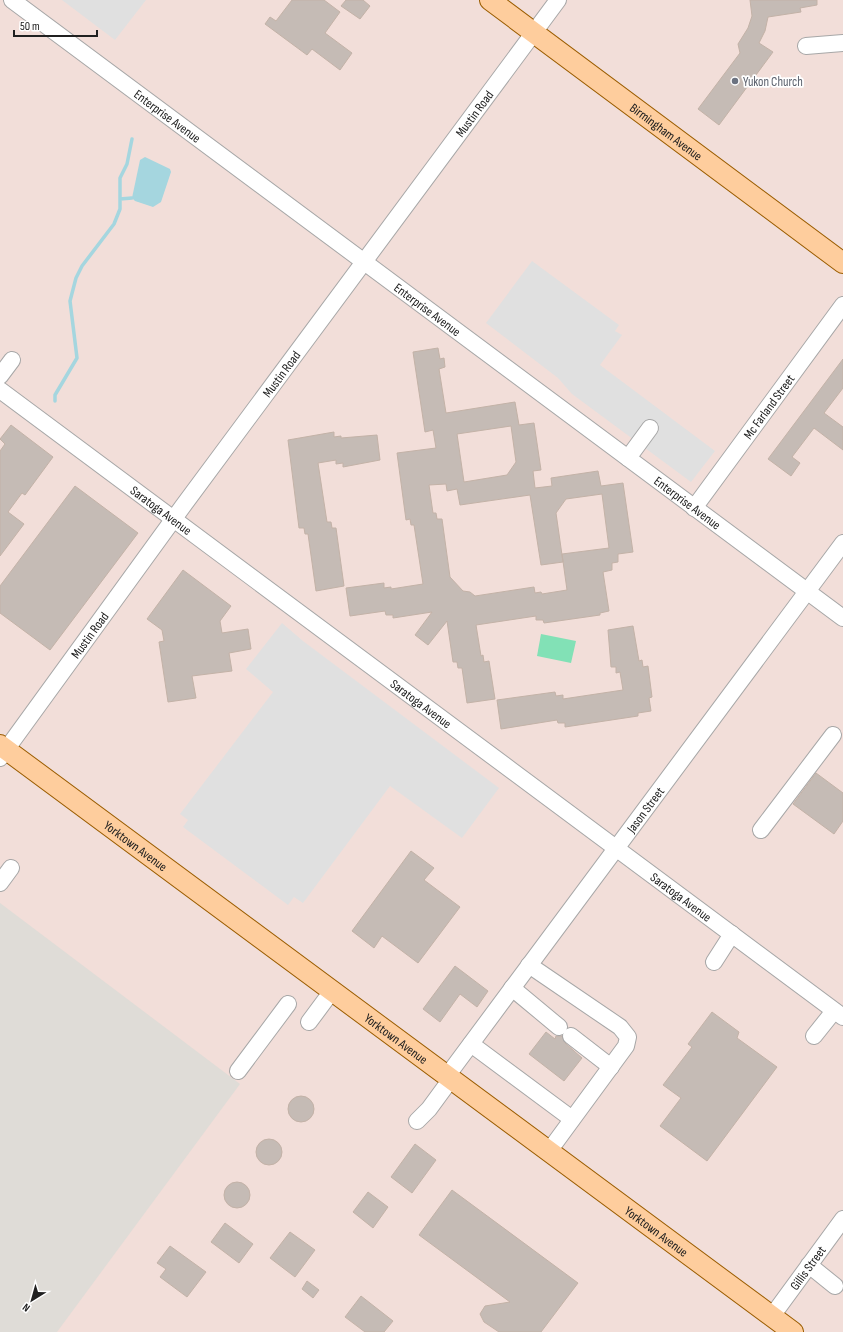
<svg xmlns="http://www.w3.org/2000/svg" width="843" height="1332" font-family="'Sofia Sans Condensed',sans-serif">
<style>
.military{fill:#f2ded9}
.airport{fill:#dfdcd7}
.pitch{fill:#82e1b6}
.parking{fill:#e0e0e0}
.water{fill:#a5d6df}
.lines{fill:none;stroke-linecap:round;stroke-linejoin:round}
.stream{stroke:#a5d6df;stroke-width:3.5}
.building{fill:#c5bbb5;stroke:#c3b2a7;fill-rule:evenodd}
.minor-casing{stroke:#a7a7a7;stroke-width:18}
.major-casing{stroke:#9b5d00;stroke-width:22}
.minor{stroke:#fff;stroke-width:16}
.major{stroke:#fecd9d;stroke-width:20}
.worship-dot{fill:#6b7280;stroke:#fff;stroke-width:1.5}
.labels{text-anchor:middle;stroke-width:3.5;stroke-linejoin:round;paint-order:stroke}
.worship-label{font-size:13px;fill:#5b616d;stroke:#fff;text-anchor:start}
.street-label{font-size:13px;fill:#202020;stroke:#fff}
</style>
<rect width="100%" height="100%" fill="#f0ece6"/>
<path class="military" d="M0 0H843V1332H0Z"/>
<path class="airport" d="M0 903 240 1084 57 1332H0Z"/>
<path class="pitch" d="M541 634 576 641 571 663 537 656Z"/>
<path class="parking" d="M62 0H146L115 40Z
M532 261 619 325 615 331 622 335 600 365 715 451 691 482 572 394 558 378 486 323Z
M282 623 303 641 499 788 462 838 390 786 303 903 294 897 288 905 183 827 188 820 180 814 273 692 246 669Z"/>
<path class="water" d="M145 157 170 169 171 172 161 202 153 207 135 201 132 198 140 160Z"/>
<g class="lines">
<path class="stream" d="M120 199 132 198
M55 401V395L77 358 70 301 76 278 82 266 114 224 120 209V178L127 164 132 139"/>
</g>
<path class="building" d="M292 0H324L340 12 325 33 352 53 340 70 312 49 307 55 265 24 270 17 276 21Z
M346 0H363L370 6 360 19 341 6Z
M750 0H817V5L800 8 801 12 768 17 765 31 759 43 773 52 719 125 698 109 740 53 738 44 748 28 752 16Z
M438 348 440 359 444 358 445 367 439 369 446 413 515 402 519 425 534 423 541 470 533 471 535 488 552 486 551 478 598 471 601 486 623 483 633 552 618 554V562L612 563V570L603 572 609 611 600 613V615L544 623 543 620H536V616L476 625 481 656 483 655 484 662 489 661 495 699 467 703 462 668H458L457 662H453L447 621 428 645 415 635 432 612 393 618V615H386L385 611 350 616 346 588 384 583V588L391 587V589L423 584 414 525H411L410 519 406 520 397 453 436 448 433 430 425 432 413 352ZM511 426 516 462 507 475 464 482 457 434ZM446 484 447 491 457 489 460 505 530 495 541 565 563 562 556 513 566 499 602 494 609 548 562 554 567 590 542 594 541 592 535 593 534 587 475 596 470 592 463 591 450 577 442 519H437L436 513H433L429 485Z
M843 359V388L824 413 843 427V450L814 428 792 457 800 463 791 476 768 459Z
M11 425 53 457 25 495 22 493 8 512 24 524 0 556V451L5 444 0 439Z
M334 432V437L341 436V438L377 435 380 460 343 467V463L336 464V460L318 463 327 522H331L332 528H336L344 586 316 591 308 534H305L304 528H299L288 440Z
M75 486 138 533 50 650 0 613V586Z
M183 570 231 606 220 621 222 633 248 629 251 649 229 653 232 671 192 676 196 698 168 702 159 642 164 641 162 630 147 619Z
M633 626 639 661 642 660 643 667 648 666 652 697 649 698 651 711 638 713V716L565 727V723H558L557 720 501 729 497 700 555 692 556 696 563 695V699L623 690 620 672 616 673V667H611L608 630Z
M816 773 843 793V821L834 834 793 804Z
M411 851 434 868 424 880 460 907 418 963 382 936 374 948 352 931Z
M455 966 488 991 477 1007 460 994 440 1022 423 1009Z
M712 1012 739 1032 737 1038 777 1067 707 1161 660 1126 681 1098 663 1085 692 1047 688 1044Z
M546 1032 555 1039 556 1036H562L565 1043 582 1058 564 1081 529 1054Z
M288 1109a13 13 0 1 1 26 0a13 13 0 1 1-26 0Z
M256 1152a13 13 0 1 1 26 0a13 13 0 1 1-26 0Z
M415 1144 436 1160 412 1193 391 1177Z
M224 1195a13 13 0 1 1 26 0a13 13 0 1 1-26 0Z
M452 1190 578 1283 541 1332H499L484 1322 480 1314 485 1306 510 1302 419 1235Z
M368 1192 388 1207 373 1228 353 1212Z
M225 1223 253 1244 239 1263 211 1242Z
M290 1232 315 1250 295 1277 270 1258Z
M170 1246 206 1272 187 1297 160 1277 166 1269 157 1263Z
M307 1281 319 1290 313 1298 302 1289Z
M361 1296 393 1321 384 1332H365L345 1317Z"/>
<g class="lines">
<g class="minor-casing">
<g id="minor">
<path id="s1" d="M12 0 843 618"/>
<path d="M806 46 843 43"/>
<path d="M0 376 12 360"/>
<path id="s2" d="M0 390 843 1017"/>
<path d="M628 458 650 428"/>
<path id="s3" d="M694 508 843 305"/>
<path id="s4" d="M0 758 183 506 558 0"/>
<path d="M761 830 833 735"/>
<path d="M0 883 11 868"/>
<path d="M714 962 732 934"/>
<path d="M529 965 620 1027 628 1037 626 1046 549 1151"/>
<path d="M512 988 559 1027"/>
<path d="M309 1022 332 991"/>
<path d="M571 1036 611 1067"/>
<path d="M814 1036 834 1011"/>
<path d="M471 1044 572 1119"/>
<path d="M238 1071 288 1004"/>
<path id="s5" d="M447 1076 843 543"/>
<path d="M417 1121 429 1109 451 1079"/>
<path d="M809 1265 835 1286"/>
<path id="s6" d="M772 1316 843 1219"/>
</g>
</g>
<g class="major-casing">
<g id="major">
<path id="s7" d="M490 0 843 263"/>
<path id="s8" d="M0 745 793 1332"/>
</g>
</g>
<use href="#minor" class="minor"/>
<use href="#major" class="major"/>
</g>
<circle class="worship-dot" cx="735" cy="81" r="4"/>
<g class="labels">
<g class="worship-label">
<text x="743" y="86">Yukon Church</text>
</g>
<g class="street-label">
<text dy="5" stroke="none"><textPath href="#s4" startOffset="800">Mustin Road</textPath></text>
<text dy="5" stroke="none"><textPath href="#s1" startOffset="194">Enterprise Avenue</textPath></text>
<text dy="5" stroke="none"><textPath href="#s7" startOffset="220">Birmingham Avenue</textPath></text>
<text dy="5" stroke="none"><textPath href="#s1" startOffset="518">Enterprise Avenue</textPath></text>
<text dy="5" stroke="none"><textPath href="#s4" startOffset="476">Mustin Road</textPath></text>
<text dy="5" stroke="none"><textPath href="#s3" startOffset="126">Mc Farland Street</textPath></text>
<text dy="5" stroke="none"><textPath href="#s1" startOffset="842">Enterprise Avenue</textPath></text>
<text dy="5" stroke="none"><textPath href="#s2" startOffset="201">Saratoga Avenue</textPath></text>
<text dy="5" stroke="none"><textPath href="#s4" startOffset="152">Mustin Road</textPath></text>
<text dy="5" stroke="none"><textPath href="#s2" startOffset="525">Saratoga Avenue</textPath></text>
<text dy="5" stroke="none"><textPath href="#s5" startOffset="332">Jason Street</textPath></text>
<text dy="5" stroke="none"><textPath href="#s8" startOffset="169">Yorktown Avenue</textPath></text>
<text dy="5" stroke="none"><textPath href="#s2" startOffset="849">Saratoga Avenue</textPath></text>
<text dy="5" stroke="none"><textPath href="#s8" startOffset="493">Yorktown Avenue</textPath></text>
<text dy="5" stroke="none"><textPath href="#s8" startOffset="817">Yorktown Avenue</textPath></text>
<text dy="5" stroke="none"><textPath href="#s6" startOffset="60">Gillis Street</textPath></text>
</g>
</g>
<g transform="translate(32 1300) rotate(217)" stroke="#ffffff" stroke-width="3" paint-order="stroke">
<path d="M0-3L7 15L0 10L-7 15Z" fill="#202020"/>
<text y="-6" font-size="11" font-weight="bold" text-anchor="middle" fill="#202020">N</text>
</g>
<path d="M14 30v6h83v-6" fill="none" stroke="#202020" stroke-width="2"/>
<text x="20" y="30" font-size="12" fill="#202020" stroke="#ffffff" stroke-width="3" paint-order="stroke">50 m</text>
</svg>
